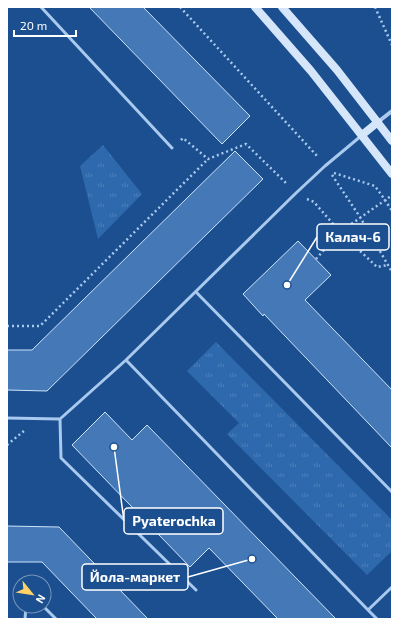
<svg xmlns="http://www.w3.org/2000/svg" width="399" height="626" font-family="'Exo 2',sans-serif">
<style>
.park{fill:url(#park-tufts)}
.building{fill:#4478b7;stroke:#cfe3fa}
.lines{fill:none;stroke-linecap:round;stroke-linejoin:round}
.path{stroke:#a9c9ee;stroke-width:2.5;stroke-dasharray:2 3;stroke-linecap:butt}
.lane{stroke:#a9c9ee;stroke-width:3}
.street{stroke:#a9c9ee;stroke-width:4}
.secondary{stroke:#d6e6fa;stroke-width:8}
.leader{fill:none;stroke:#fff;stroke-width:1.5}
.callout-dot{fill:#fff;stroke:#1b4f8f;stroke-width:1.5}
.callout{fill:#1b4f8f;stroke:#fff;stroke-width:1.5}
.callout-label{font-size:14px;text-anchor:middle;font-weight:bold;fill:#fff}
</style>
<defs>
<pattern id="park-tufts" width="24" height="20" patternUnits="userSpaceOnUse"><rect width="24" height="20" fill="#2e69ad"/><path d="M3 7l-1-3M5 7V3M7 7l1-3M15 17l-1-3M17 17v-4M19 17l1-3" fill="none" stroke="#4d80b9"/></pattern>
</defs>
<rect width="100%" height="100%" fill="#1b4f8f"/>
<path class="park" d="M103 145 142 194 98 239 80 166Z
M216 342 392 520V551L367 575 227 434 239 423 187 371Z"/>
<path class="building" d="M89 7H143L250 116 222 144Z
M235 151 263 179 47 391 7 390V350H32Z
M298 241 331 275 305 300 392 390V448L264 314 263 316 243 294Z
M105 412 132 440 147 425 336 619H278L209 548 190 567 72 445Z
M7 526 59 527 148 619H97L42 562H7Z"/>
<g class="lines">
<path class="path" d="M180 7 318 157
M375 7 392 45
M181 140 183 138 208 159 246 144 288 185
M334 173 375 186 385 200 392 211
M332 175 360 217 392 272
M307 199 314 202 340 232 377 267 388 265
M316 259 340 232 391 196
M7 326H40L208 159
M7 445 25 430"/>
<path class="lane" d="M41 7 172 148
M196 292 392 492
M126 360 368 610 392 587
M7 418 60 419 126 360 296 193 325 166 361 136
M60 419 61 458 196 590
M43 606 56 619
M368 610 377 619
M25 619 26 606"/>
<path class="street" d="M378 122 392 111"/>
<path class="secondary" d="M255 7 311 71 392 174
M282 7 337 70 392 141
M362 135 378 122"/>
</g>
<path class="leader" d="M287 285L317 237M114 447L124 521M252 559L188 577"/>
<g class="callout-dot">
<circle cx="287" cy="285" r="4"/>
<circle cx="114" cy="447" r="4"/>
<circle cx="252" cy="559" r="4"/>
</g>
<g class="callout">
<rect x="317" y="224" width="72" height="26" rx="4"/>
<rect x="124" y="508" width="99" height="26" rx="4"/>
<rect x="82" y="564" width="106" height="26" rx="4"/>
</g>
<g class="callout-label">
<text x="353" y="242">Калач-6</text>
<text x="174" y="526">Pyaterochka</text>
<text x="135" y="582">Йола-маркет</text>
</g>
<rect width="399" height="626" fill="none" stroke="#ffffff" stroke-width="16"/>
<g transform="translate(32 594) rotate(120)"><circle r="19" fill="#1b4f8f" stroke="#7695bc"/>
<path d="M0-3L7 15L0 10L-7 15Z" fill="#ffd166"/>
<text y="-6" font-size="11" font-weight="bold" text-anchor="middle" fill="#ffffff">N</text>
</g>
<path d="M14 30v6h62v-6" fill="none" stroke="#ffffff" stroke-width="2"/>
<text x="20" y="30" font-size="12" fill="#ffffff" stroke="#1b4f8f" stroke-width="3" paint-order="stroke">20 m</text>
</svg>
